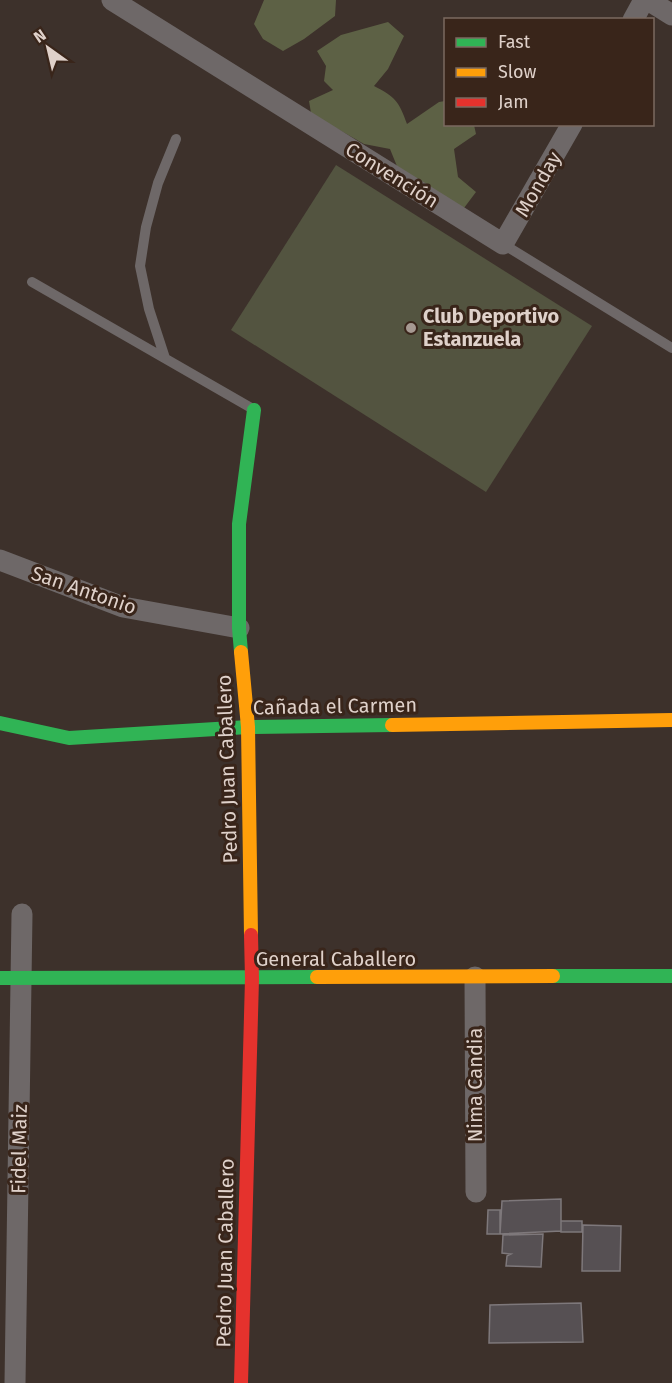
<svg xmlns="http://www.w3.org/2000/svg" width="672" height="1383" font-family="'Fira Sans',sans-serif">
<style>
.green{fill:#535440}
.forest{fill:#5d6145}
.building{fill:#565053;stroke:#7e787b;stroke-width:1.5}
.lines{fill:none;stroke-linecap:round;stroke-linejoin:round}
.lane{stroke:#6e6868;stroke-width:10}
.street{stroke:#6e6868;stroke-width:21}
.fast{stroke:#30b455;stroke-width:14}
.slow{stroke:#ff9f0a;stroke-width:14}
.jam{stroke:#e5322d;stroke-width:14}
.poi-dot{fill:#a69992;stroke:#39251a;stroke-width:2}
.labels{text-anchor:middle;stroke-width:6;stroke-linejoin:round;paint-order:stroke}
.street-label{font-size:20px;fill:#dfd1ca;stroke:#39251a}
.poi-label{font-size:20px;font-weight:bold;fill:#dfd1ca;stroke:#39251a;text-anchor:start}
</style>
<rect width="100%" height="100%" fill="#3d312b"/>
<path class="green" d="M336 165 592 326 486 492 231 330Z"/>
<path class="forest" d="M264 0H336L335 16 304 39 283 51 263 39 254 24Z
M388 22 404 36 388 69 374 86C395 97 399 101 407 124L439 102 445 101 446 124 474 125 476 134 454 149 458 177 476 192 464 208 403 181 390 149 364 144 336 128 314 131 309 101 333 90 324 81 326 66 317 51 341 35Z"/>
<path class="building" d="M561 1199V1231L500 1234 502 1201Z
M488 1210H500V1234H487Z
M561 1221H582V1232H561Z
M583 1225 621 1226 620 1271H582Z
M543 1234 541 1267 506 1266 507 1256 511 1254 502 1253 503 1235Z
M581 1303 583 1342 489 1343 490 1305Z"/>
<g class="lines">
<path class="lane" d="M503 244 672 348
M32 282 253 409
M165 358 149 309 140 266 146 227 158 183 176 139"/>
<path class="street" d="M112 0 503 244 572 124
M648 0 672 15
M633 20 644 0
M0 560 123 607 239 628
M475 977 476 1192
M15 1383 22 914"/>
<path class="fast" d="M241 652 239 628V524L254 410
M0 723 69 738 248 727 392 725
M553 976H672
M0 978 317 977"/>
<path class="slow" d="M241 652 248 727 251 935
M392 725 672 720
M317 977 553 976"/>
<path class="jam" d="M241 1383 252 979 251 935"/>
</g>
<circle class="poi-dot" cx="411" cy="328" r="6"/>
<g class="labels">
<g class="street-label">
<text transform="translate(392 175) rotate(32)" y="7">Convención</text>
<text transform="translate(538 184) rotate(-60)" y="7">Monday</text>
<text transform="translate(84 590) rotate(19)" y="7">San Antonio</text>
<text transform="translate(335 706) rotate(-1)" y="7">Cañada el Carmen</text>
<text transform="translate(227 769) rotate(-92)" y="7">Pedro Juan Caballero</text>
<text x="336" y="966">General Caballero</text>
<text transform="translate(475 1085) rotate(-90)" y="7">Nima Candia</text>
<text transform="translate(19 1149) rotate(-89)" y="7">Fidel Maiz</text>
<text transform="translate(225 1253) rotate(-89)" y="7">Pedro Juan Caballero</text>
</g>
<g class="poi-label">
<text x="423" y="323">Club Deportivo<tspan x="423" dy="23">Estanzuela</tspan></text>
</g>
</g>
<rect x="444" y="18" width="210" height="108" fill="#39251a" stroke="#7b6a60" stroke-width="1.5"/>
<rect x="456" y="38" width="30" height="9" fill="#30b455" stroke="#7b6a60" stroke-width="1.5"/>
<text x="498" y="48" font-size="18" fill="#dfd1ca">Fast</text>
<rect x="456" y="68" width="30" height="9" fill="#ff9f0a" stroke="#7b6a60" stroke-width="1.5"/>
<text x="498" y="78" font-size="18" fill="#dfd1ca">Slow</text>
<rect x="456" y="98" width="30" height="9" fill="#e5322d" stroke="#7b6a60" stroke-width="1.5"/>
<text x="498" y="108" font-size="18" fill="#dfd1ca">Jam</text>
<g transform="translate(48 48) rotate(326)" stroke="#39251a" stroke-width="4.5" paint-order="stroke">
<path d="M0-4.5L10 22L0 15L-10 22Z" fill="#dfd1ca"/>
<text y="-9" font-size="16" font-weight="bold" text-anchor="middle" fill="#dfd1ca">N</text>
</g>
</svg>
